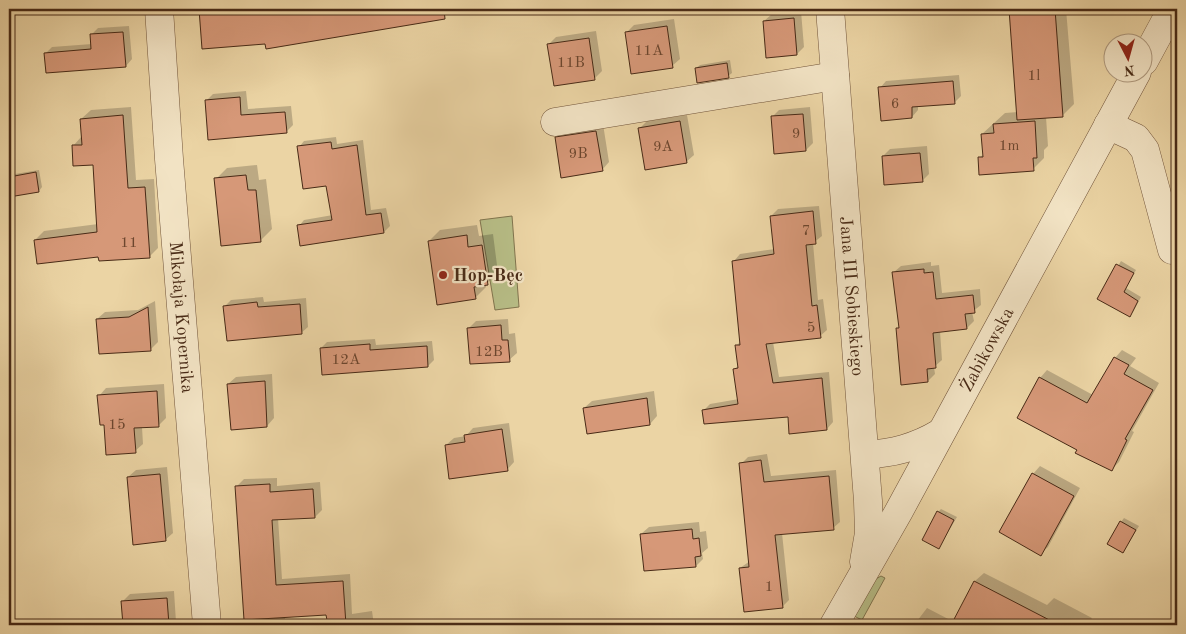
<svg xmlns="http://www.w3.org/2000/svg" width="1186" height="634" font-family="'Old Standard TT',serif">
<style>
.green{fill:#b7bd86;stroke:#80744e}
.shadow{fill:#0003}
.building{fill:#d69878;stroke:#482a16}
.lines{fill:none;stroke-linecap:round;stroke-linejoin:round}
.minor-casing{stroke:#71543a;stroke-width:29}
.minor{stroke:#f2e3c4;stroke-width:28}
.poi-dot{fill:#8f2418;stroke:#f2e3c4;stroke-width:2}
.labels{text-anchor:middle;stroke-width:4.5;stroke-linejoin:round;paint-order:stroke}
.number-label{font-size:15px;fill:#6c462e}
.poi-label{font-size:18px;font-weight:bold;fill:#482a16;stroke:#f2e3c4;text-anchor:start}
.street-label{font-size:18px;fill:#482a16;stroke:#f2e3c4}
</style>
<rect width="100%" height="100%" fill="#ebd4a4"/>
<filter id="stains"><feTurbulence type="fractalNoise" baseFrequency=".004" numOctaves="4"/><feColorMatrix values="0 0 0 0 .2 0 0 0 0 .09 0 0 0 0 .02 0 0 0 .5 -.17"/></filter>
<radialGradient id="worn" r=".72"><stop offset=".6" stop-color="#630" stop-opacity="0"/><stop offset="1" stop-color="#630" stop-opacity=".3"/></radialGradient>
<path class="green" d="M512 216 519 307 495 310 480 220Z
M881 576 885 578 862 620 854 616 874 580Z"/>
<path class="shadow" d="M199 9H449L440 19 266 42 203 48Z
M1010 9H1066L1074 104 1063 115 1046 117 1048 146 1044 150V158L1033 169 979 158 984 154 982 134 1005 113 1018 112Z
M801 11 804 47 797 54 764 21 772 14Z
M674 19 680 59 672 66 626 33 634 25Z
M129 26 132 59 126 66 46 53 52 47 92 44 91 35 98 28Z
M596 31 602 71 595 78 555 85 548 45 556 37Z
M730 60 732 73 728 76 696 68 700 65Z
M959 75 961 96 954 103 918 105V110L912 117 880 88 886 81Z
M246 91 248 109 291 106 293 125 286 132 209 139 206 101 213 94Z
M131 107 136 180 154 179 158 248 149 257 100 255 35 240 44 231 98 224 94 163 73 146 82 136 81 119 91 110Z
M810 107 813 143 806 150 772 117 779 110Z
M687 115 694 155 686 162 640 128 647 121Z
M603 124 609 162 602 170 556 138 563 130Z
M336 137 337 144 363 140 371 210 386 208 390 226 384 232 299 226 304 220 333 215 327 184 299 147 304 141Z
M927 146 929 174 922 181 883 156 890 149Z
M257 165 259 180 266 179 272 229 261 240 216 179 227 168Z
M39 170 42 187 39 191 9 195V175Z
M819 206 822 236 813 243 818 300 823 299 827 330 820 336 773 342 779 377 829 372 833 422 827 429 789 416 704 410 710 404 739 399 734 370 739 365 736 346 741 341 734 261 740 254 775 249 771 216 778 209Z
M477 225 479 236 493 234 498 273 486 284V287L475 298 429 241 440 230Z
M1121 261 1136 270 1126 288 1141 297 1133 312 1099 299Z
M931 262V266L939 265 942 293 980 289 981 305 972 312 974 321 967 328 940 331 942 360 934 367 935 374 928 381 898 328 900 326 894 272 901 266Z
M263 297 264 302 306 298 308 327 301 333 225 306 231 300Z
M155 301 158 342 150 350 97 319 105 312 138 310Z
M508 319 509 334 515 333 517 353 509 360 468 329 476 321Z
M375 339 376 345 432 341 434 360 428 366 321 348 327 342Z
M1122 350 1136 358 1130 366 1159 383 1132 431 1134 432 1119 462 1111 470 1078 449 1040 378 1047 370 1093 395 1115 358Z
M272 374 274 418 267 426 228 384 236 377Z
M164 384 166 418 159 425 142 427 143 444 135 451 105 424 99 396 106 388Z
M654 391 657 416 650 424 584 408 592 401Z
M509 423 514 462 507 470 446 445 454 438 466 436 473 428Z
M767 454 771 476 836 470 840 522 833 528 782 533 789 600 782 607 740 568 750 561 741 464 748 457Z
M1040 466 1080 488 1048 547 1040 554 1033 474Z
M167 467 173 533 165 540 128 477 136 470Z
M277 478V486L320 482 322 510 315 517 278 518 282 579 350 574 352 614 372 611 374 625H329L327 614 285 616V625H247L237 486 244 479Z
M941 509 957 517 939 547 938 512Z
M1124 518 1139 526 1123 552 1121 522Z
M699 522 700 532 706 531 708 548 702 553 703 559 696 566 641 534 649 527Z
M984 573 1047 605 1054 598 1092 618 1087 625H914L927 608 954 622 975 581Z
M174 591 176 622 173 625H124L122 602 130 594Z
M734 621V625H708H709Z"/>
<path class="building" d="M199 9H444L445 19 266 49 265 44 202 49Z
M1009 9H1055L1063 117 1017 120Z
M794 18 797 55 766 58 763 21Z
M667 26 673 68 631 74 625 32Z
M123 32 126 67 46 73 44 53 91 49 90 34Z
M589 38 595 80 554 86 547 44Z
M727 63 729 78 697 83 695 68Z
M953 81 955 104 912 107V118L881 121 878 87Z
M240 97 241 115 285 112 287 133 208 140 205 100Z
M803 114 806 151 774 154 771 116Z
M123 115 128 188 145 187 150 258 99 261 98 257 37 264 34 240 97 232 93 165 73 166 72 145H82L80 119Z
M680 121 687 163 645 170 638 128Z
M1035 121 1037 158H1033L1034 171 979 175 978 157H983L981 134 994 133 993 124Z
M596 131 603 171 561 178 555 137Z
M331 142 332 149 357 145 366 215 381 213 384 233 300 246 297 225 332 220 326 186 303 189 297 146Z
M920 153 923 182 884 185 882 156Z
M36 172 39 192 9 197V177Z
M246 175 248 190H256L261 242 221 246 214 178Z
M813 211 816 244 806 245 812 306 817 305 821 338 766 344 773 383 822 378 827 430 789 434 788 417 704 424 702 410 738 404 733 369 738 368 735 345H740L732 261 774 254 770 216Z
M467 235 468 247 482 245 488 285 474 287 476 299 437 305 428 241Z
M1116 264 1134 273 1124 292 1138 301 1130 317 1097 299Z
M924 269V273L933 272 936 299 973 295 975 313 965 314 967 329 933 333 936 368 927 369 928 382 901 385 896 328H899L892 272Z
M257 302 258 307 300 304 302 334 227 341 223 306Z
M148 307 151 351 99 354 96 319 129 317Z
M501 325 502 340H508L510 362 470 364 467 328Z
M370 344V350L427 346 428 367 322 375 320 348Z
M1114 357 1129 365 1124 374 1153 390 1125 439 1127 440 1112 471 1075 453 1077 450 1017 418 1039 377 1087 403Z
M265 381 267 427 231 430 227 384Z
M157 391 159 427 134 428 136 453 106 455 104 425H100L97 395Z
M647 398 650 425 587 434 583 408Z
M502 429 508 471 449 479 445 445 465 442 464 435Z
M761 460 764 482 829 476 834 530 775 535 783 608 744 612 739 568 749 567 739 463Z
M1032 473 1074 496 1041 556 999 532Z
M160 474 166 541 133 545 127 477Z
M270 484V492L313 489 315 518 272 520 276 585 343 581 346 625H328L326 615 244 620 235 486Z
M937 511 954 520 939 549 922 540Z
M1120 521 1136 530 1123 553 1107 544Z
M692 529 693 539 699 538 701 556 695 557 696 567 644 571 640 534Z
M974 581 1059 625H951Z
M167 598 169 625H123L121 601Z"/>
<g class="lines">
<g class="minor-casing">
<g id="minor">
<path id="s1" d="M159 9 169 159 207 625"/>
<path id="s2" d="M830 9 868 501 869 533 864 562"/>
<path d="M1144 61 1172 9"/>
<path d="M555 122 835 76"/>
<path d="M1108 125 1136 138 1145 150 1172 250"/>
<path d="M865 455C893 453 915 448 940 433"/>
<path id="s3" d="M834 625 899 511 1137 72"/>
</g>
</g>
<use href="#minor" class="minor"/>
</g>
<circle class="poi-dot" cx="443" cy="275" r="5"/>
<g class="labels">
<g class="number-label">
<text x="649" y="55">11A</text>
<text x="571" y="67">11B</text>
<text x="1034" y="80">1l</text>
<text x="895" y="108">6</text>
<text x="796" y="138">9</text>
<text x="1009" y="150">1m</text>
<text x="663" y="151">9A</text>
<text x="578" y="158">9B</text>
<text x="806" y="235">7</text>
<text x="129" y="247">11</text>
<text x="811" y="332">5</text>
<text x="489" y="356">12B</text>
<text x="346" y="364">12A</text>
<text x="117" y="429">15</text>
<text x="769" y="591">1</text>
</g>
<g class="poi-label">
<text x="453" y="281">Hop-Bęc</text>
</g>
<g class="street-label">
<text dy="6" stroke="none"><textPath href="#s2" startOffset="288">Jana III Sobieskiego</textPath></text>
<text dy="6" stroke="none"><textPath href="#s1" startOffset="309">Mikołaja Kopernika</textPath></text>
<text dy="6" stroke="none"><textPath href="#s3" startOffset="315">Żabikowska</textPath></text>
</g>
</g>
<rect width="1186" height="634" fill="none" stroke="#ebd4a4" stroke-width="30"/>
<rect x="10" y="10" width="1166" height="614" fill="none" stroke="#482a16" stroke-width="2.5"/>
<rect x="15" y="15" width="1156" height="604" fill="none" stroke="#482a16"/>
<g transform="translate(1128 58) rotate(174)"><circle r="24" fill="#f2e3c4" stroke="#ae997e"/>
<path d="M0-4L9 19L0 12L-9 19Z" fill="#8f2418"/>
<text y="-8" font-size="14" font-weight="bold" text-anchor="middle" fill="#482a16">N</text>
</g>
<rect width="100%" height="100%" filter="url(#stains)"/>
<rect width="100%" height="100%" fill="url(#worn)"/>
</svg>
